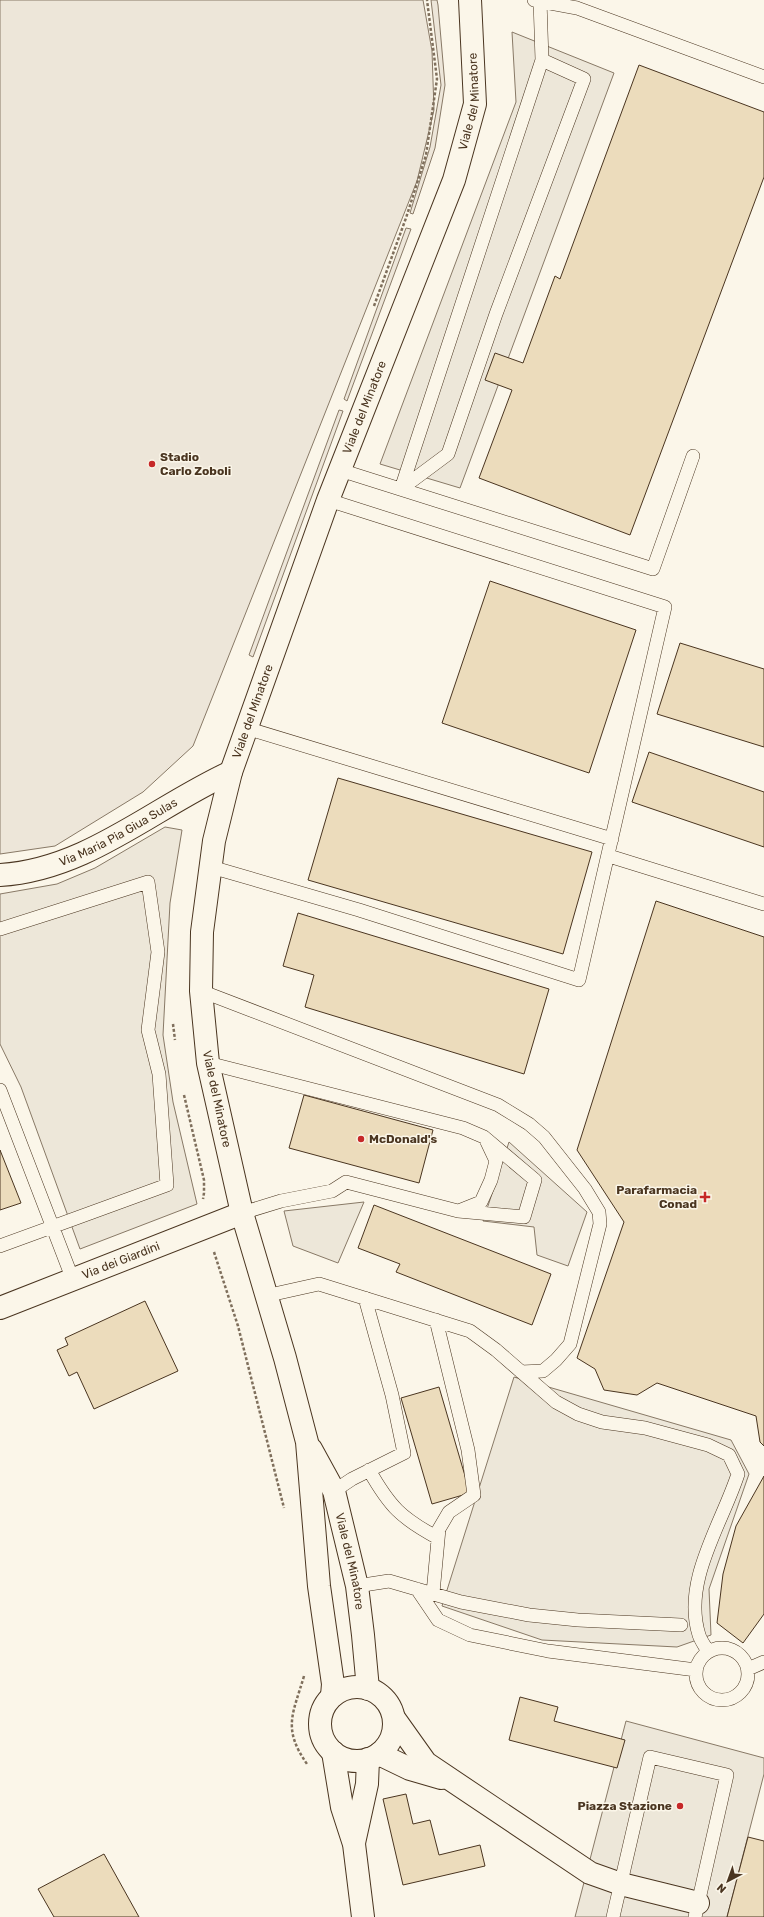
<svg xmlns="http://www.w3.org/2000/svg" width="764" height="1917" font-family="Rubik,sans-serif">
<style>
.green{fill:#ede6d9;stroke:#887966}
.parking{fill:#ede7d9;stroke:#887966}
.building{fill:#ecdcbc;stroke:#4a3520}
.lines{fill:none;stroke-linecap:round;stroke-linejoin:round}
.service-casing{stroke:#4a3520;stroke-width:14}
.minor-casing{stroke:#4a3520;stroke-width:24}
.secondary-casing{stroke:#4a3520;stroke-width:24}
.path{stroke:#7f6f5c;stroke-width:2.5;stroke-dasharray:3 2;stroke-linecap:butt}
.service{stroke:#fbf6e9;stroke-width:13}
.minor{stroke:#fbf6e9;stroke-width:22}
.secondary{stroke:#fbf6e9;stroke-width:22}
.poi-dot{fill:#c62828;stroke:#fbf6e9;stroke-width:1.5}
.labels{text-anchor:middle;stroke-width:3;stroke-linejoin:round;paint-order:stroke}
.street-label{font-size:12px;fill:#4a3520;stroke:#fbf6e9}
.poi-label{font-size:12px;font-weight:bold;fill:#4a3520;stroke:#fbf6e9;text-anchor:start}
</style>
<rect width="100%" height="100%" fill="#fbf6e9"/>
<path class="green" d="M0 0H423L432 51 434 110 417 181 193 746 143 792 55 846 0 854Z
M431 0H437L438 5 445 85 435 148 413 214 410 213 430 147 441 85Z
M406 228 411 229 347 401 344 399Z
M339 410 343 411 253 657 249 655Z"/>
<path class="parking" d="M512 32 614 73 460 488 380 464 516 102Z
M165 827 182 830 170 903 163 1035 173 1102 197 1204 80 1249 21 1087 0 1044V894L57 884 95 868Z
M509 1142 587 1212 568 1266 537 1255 534 1227 483 1221Z
M364 1202 338 1263 293 1246 284 1211Z
M514 1377 731 1440 749 1474 709 1589 711 1635 677 1647 542 1640 442 1606Z
M626 1721 764 1758V1774L727 1917H575Z"/>
<path class="building" d="M639 65 764 112V177L630 535 479 478 512 390 485 380 495 353 523 363 555 276 560 279Z
M490 581 636 630 589 773 442 723Z
M680 643 764 669V747L657 714Z
M649 752 764 792V847L632 802Z
M338 778 592 852 563 954 308 880Z
M656 901 764 937V1446L760 1442 756 1416 657 1383 637 1395 604 1390 595 1369 577 1358 624 1222 577 1150Z
M298 913 549 989 524 1074 305 1007 314 975 283 966Z
M304 1095 433 1130 419 1183 289 1148Z
M0 1150 21 1203 0 1210Z
M374 1205 551 1274 532 1325 396 1272 400 1264 358 1248Z
M145 1301 178 1371 94 1409 77 1372 69 1376 57 1350 68 1345 65 1338Z
M439 1387 470 1493 432 1504 401 1398Z
M764 1476V1614L743 1643 717 1623 723 1574 736 1526Z
M520 1697 558 1707 554 1721 625 1740 617 1768 509 1740Z
M406 1794 413 1824 430 1820 439 1855 480 1845 485 1866 403 1885 383 1799Z
M748 1837 764 1841V1917H727Z
M104 1854 139 1917H54L38 1889Z"/>
<g class="lines">
<g class="service-casing">
<path id="service" d="M534 0 577 8 764 77
M540 0 542 60
M542 60 584 79 496 314 448 454 401 489Z
M340 470 653 569 693 456
M246 728 612 839
M609 856 764 904
M211 867 359 910 579 980 665 607 328 500
M0 929 148 882 158 952 148 1030 159 1074 167 1185 0 1246
M201 991 498 1105 529 1124 544 1137 585 1189 599 1212 600 1224 570 1344 556 1360 543 1371 521 1372
M208 1063 463 1128 484 1137 535 1180 524 1217 458 1211 346 1182 332 1191 281 1201 242 1213
M0 1090 73 1280
M461 1210 481 1202 491 1180 496 1161 487 1142
M265 1296 319 1284 470 1331 496 1350 556 1402 578 1414 602 1422 645 1428 708 1445 729 1455 738 1474C722 1524 682 1581 699 1635 701 1641 705 1646 708 1652
M369 1470C390 1507 401 1518 438 1538
M334 1491 352 1479 404 1453 392 1395 365 1298
M357 1586 389 1581 461 1602 529 1615 578 1620 681 1625
M417 1589 438 1620 470 1635 548 1651 696 1670
M433 1593 439 1529 449 1512 474 1495 468 1450 436 1320
M696 1674a26 26 0 1 1 52 0a26 26 0 1 1-52 0Z
M748 1669 764 1662
M613 1917 650 1757 727 1775 695 1917"/>
</g>
<g class="minor-casing">
<g id="minor">
<path id="s1" d="M0 875C87 870 154 807 231 772"/>
<path id="s2" d="M0 1308 242 1213"/>
<path d="M394 1718 426 1763 590 1873 621 1884 698 1903"/>
<path d="M379 1754 410 1769 441 1778"/>
</g>
</g>
<g class="secondary-casing">
<g id="secondary">
<path id="s3" d="M311 1449 334 1491 357 1586 363 1635 368 1689"/>
<circle cx="357" cy="1724" r="37"/>
<path id="s4" d="M332 1696 333 1684 319 1586 307 1442 285 1358 242 1213 208 1063 201 991 202 932 214 841 231 772 328 500 454 180 475 104 470 0"/>
<path d="M333 1752 342 1807 354 1844 363 1917"/>
<path d="M354 1843 367 1784 368 1759"/>
</g>
</g>
<path class="path" d="M374 306 406 218 426 155 437 79 427 0
M173 1024 175 1040
M184 1095 204 1180V1193L203 1199
M214 1252 238 1326 284 1508
M304 1676C293 1714 282 1728 307 1764"/>
<use href="#service" class="service"/>
<use href="#minor" class="minor"/>
<use href="#secondary" class="secondary"/>
</g>
<g class="poi-dot">
<circle cx="152" cy="464" r="4"/>
<circle cx="361" cy="1139" r="4"/>
<path d="M703 1191h4v4h4v4h-4v4h-4v-4h-4v-4h4z"/>
<circle cx="680" cy="1806" r="4"/>
</g>
<g class="labels">
<g class="street-label">
<text dy="4" stroke="none"><textPath href="#s4" startOffset="1655">Viale del Minatore</textPath></text>
<text dy="4" stroke="none"><textPath href="#s4" startOffset="1330">Viale del Minatore</textPath></text>
<text dy="4" stroke="none"><textPath href="#s4" startOffset="1006">Viale del Minatore</textPath></text>
<text dy="4" stroke="none"><textPath href="#s1" startOffset="127">Via Maria Pia Giua Sulas</textPath></text>
<text transform="translate(217 1099) rotate(78)" y="4">Viale del Minatore</text>
<text dy="4" stroke="none"><textPath href="#s2" startOffset="130">Via dei Giardini</textPath></text>
<text dy="4" stroke="none"><textPath href="#s3" startOffset="120">Viale del Minatore</textPath></text>
</g>
<g class="poi-label">
<text x="160" y="461">Stadio<tspan x="160" dy="14">Carlo Zoboli</tspan></text>
<text x="369" y="1143">McDonald's</text>
<text x="697" y="1194" text-anchor="end">Parafarmacia<tspan x="697" dy="14">Conad</tspan></text>
<text x="672" y="1810" text-anchor="end">Piazza Stazione</text>
</g>
</g>
<g transform="translate(728 1881) rotate(221)" stroke="#fbf6e9" stroke-width="3" paint-order="stroke">
<path d="M0-3L7 15L0 10L-7 15Z" fill="#4a3520"/>
<text y="-6" font-size="11" font-weight="bold" text-anchor="middle" fill="#4a3520">N</text>
</g>
</svg>
